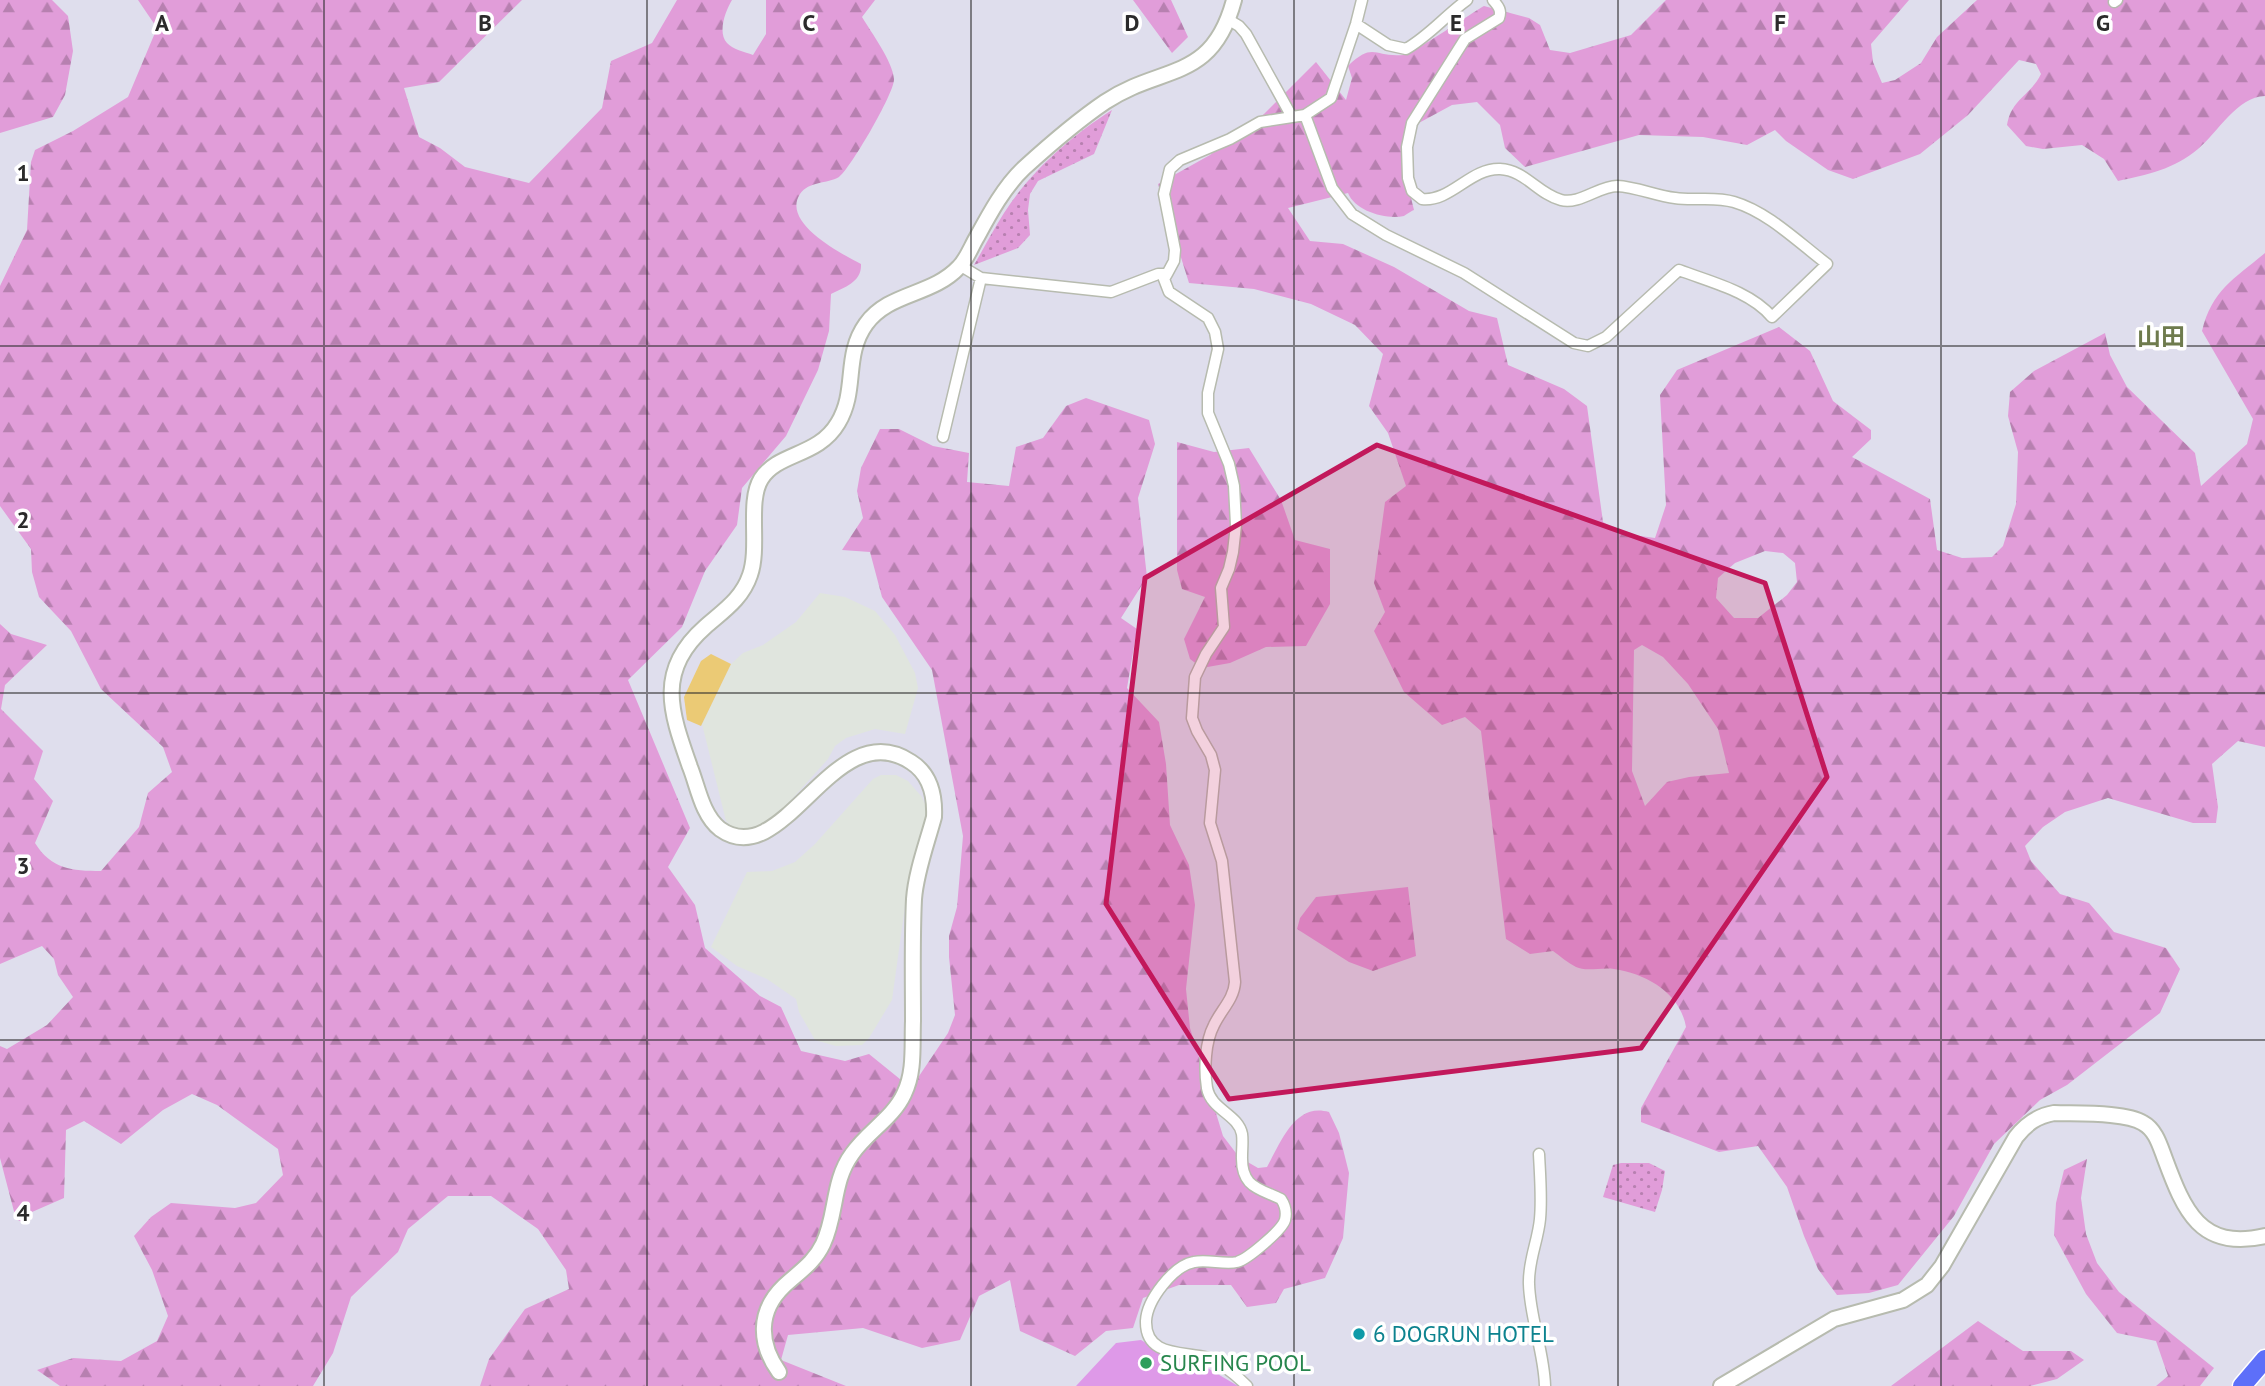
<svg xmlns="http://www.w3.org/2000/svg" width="2265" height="1386" font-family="'PT Sans','Noto Sans JP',sans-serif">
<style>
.industrial{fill:#e0e5de}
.forest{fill:url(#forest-firs);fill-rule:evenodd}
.park{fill:url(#park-dots)}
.pitch{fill:#de99e8}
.water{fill:#ebca75}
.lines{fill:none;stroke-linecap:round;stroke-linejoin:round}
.street-casing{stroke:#b7bbaf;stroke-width:13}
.secondary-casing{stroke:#b7bbaf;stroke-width:18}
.highway-casing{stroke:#fff;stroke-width:21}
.street{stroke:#fff;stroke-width:10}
.secondary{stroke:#fff;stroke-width:14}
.highway{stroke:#5d6ff9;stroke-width:18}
.marked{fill:#c2185b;fill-opacity:0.2;stroke:#c2185b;stroke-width:5;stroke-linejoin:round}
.grid{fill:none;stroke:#2b2b2b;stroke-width:2;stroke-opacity:0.55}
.culture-dot{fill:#0f9aa8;stroke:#fff;stroke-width:2.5}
.leisure-dot{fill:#2e9e5b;stroke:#fff;stroke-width:2.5}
.labels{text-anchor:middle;stroke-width:7;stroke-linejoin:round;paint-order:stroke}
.culture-label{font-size:23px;fill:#0d838f;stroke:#fff;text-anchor:start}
.leisure-label{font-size:23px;fill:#27864d;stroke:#fff;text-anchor:start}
.neighbourhood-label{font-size:24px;font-weight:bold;fill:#6e7b4d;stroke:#fff}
.grid-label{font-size:23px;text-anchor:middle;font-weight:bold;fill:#2b2b2b;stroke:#fff;stroke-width:7;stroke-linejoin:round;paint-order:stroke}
</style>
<defs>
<pattern id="forest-firs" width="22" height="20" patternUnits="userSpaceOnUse" patternTransform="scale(1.75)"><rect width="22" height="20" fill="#e19dd9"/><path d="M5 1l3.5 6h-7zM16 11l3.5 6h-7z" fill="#b780b0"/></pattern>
<pattern id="park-dots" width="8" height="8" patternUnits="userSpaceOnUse" patternTransform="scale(1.75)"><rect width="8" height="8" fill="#e19dd9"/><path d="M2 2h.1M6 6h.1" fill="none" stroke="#b780b0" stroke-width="1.8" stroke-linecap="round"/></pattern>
</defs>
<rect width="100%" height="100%" fill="#dfdeed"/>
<path class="industrial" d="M820 593 845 597 875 611 895 635 915 673 918 688 905 734 875 729 846 738 835 746 828 759 765 829 743 830 731 826 726 821 702 724 731 664 743 653 763 645 796 622Z
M881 775H896L908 781 922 797 929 814 923 854 906 899 892 1000 869 1038 862 1045 836 1046 815 1040 799 1012 796 999 767 979 737 966 711 947 747 872 772 871 795 862 815 844 873 779Z"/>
<path class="forest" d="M0 0H52L68 16 73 51 65 95 53 117 0 133Z
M138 0H522L439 82 404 88 419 137 440 148 465 167 529 183 602 108 611 61 652 43 677 0H732C726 10 717 32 727 43 732 49 745 52 753 55L766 34V0H875L862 17C871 32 893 62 894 79 895 92 850 169 839 177 827 184 809 181 800 194 781 223 842 254 861 264 862 282 845 287 831 294L829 331 818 370 786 436 742 488 737 525 705 571 682 627 628 680 690 828 668 867 695 905 705 948 760 996 781 1007 801 1051 845 1061 869 1054 911 1088 948 1033 955 1015 949 957V936L957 907 963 836 932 670 882 597 870 552 842 550 863 518 857 491 861 468 880 429H899L933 446 969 453 967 482 1009 486 1016 447 1043 438 1066 406 1086 398 1149 420 1155 444 1138 498 1147 577 1121 618 1137 629 1127 688 1159 722 1166 764 1170 825 1189 865 1195 905 1186 989 1190 1028 1223 1136 1239 1157 1258 1168 1267 1167C1281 1142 1295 1102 1329 1112L1339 1133 1349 1173 1343 1238 1325 1278 1284 1289 1276 1303 1247 1307 1231 1285H1179L1143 1298 1133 1328 1106 1331 1075 1356 1020 1331 1010 1280 979 1296 960 1340 922 1348 863 1328 788 1335 781 1360 846 1386H480L489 1359 525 1309 569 1289 566 1270 538 1229 491 1196H448L408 1229 398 1252 351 1297 333 1353 313 1386H60L37 1370 73 1358 121 1361 157 1341 168 1316 152 1270 134 1236 151 1217 171 1203 235 1208 256 1203 283 1175 278 1149 217 1105 192 1094 163 1110 121 1144 84 1121 66 1130 64 1198 32 1212 26 1224 16 1219 0 1158V1046L7 1049 47 1025 73 997 58 975 54 959 42 946 0 964V624L11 634 47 645 5 685 1 709 43 751 34 779 53 801 35 843C51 869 72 871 101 871L139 827 148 793 172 772 163 747 101 689 71 631 39 597 32 572 31 549 0 506V286L27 230 31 162 35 150 73 131 128 97 157 28Z
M1133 0H1171L1188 37 1172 53Z
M1666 0H1909L1871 44 1873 62 1882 83 1895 80 1921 63 1937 37 1977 0H2265V96C2237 97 2218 132 2198 149 2175 169 2146 175 2118 181L2104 159 2082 145 2043 149 2026 146 2007 125C2011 99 2031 95 2041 74L2036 64 2019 60 1968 115 1920 154 1853 179 1828 170 1786 141 1775 130 1747 145 1703 137 1639 135 1525 167 1505 148 1500 125 1477 102 1452 105 1417 124 1402 162 1414 210C1413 210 1405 215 1404 216 1386 220 1355 211 1348 193L1288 208 1310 241 1343 244 1394 267 1469 311 1497 318 1508 365 1564 389 1587 406 1603 522 1626 534 1655 538 1666 505 1660 395 1677 370 1779 327 1810 351 1833 401 1871 430V439L1852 457 1930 499 1937 550 1962 558 1992 557 2003 546 2016 504 2018 452 2008 416 2010 392 2034 371 2105 333 2110 355 2127 387 2195 453 2201 486 2247 444 2253 419 2202 331C2212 290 2234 279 2265 253V747L2238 741 2212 764 2218 807 2216 823H2193L2108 798 2065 812 2043 827 2025 846 2031 861 2060 894 2089 903 2114 932 2166 948 2180 969 2160 1013 2067 1085 2040 1100 1994 1144 1954 1216 1898 1285 1869 1293 1837 1295 1818 1269 1804 1236 1787 1187 1758 1146 1719 1152 1641 1122V1108L1686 1027C1680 993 1647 974 1614 969 1602 967 1586 972 1576 967 1568 963 1560 956 1553 951L1530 954 1506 939 1481 731 1465 717 1442 725 1404 692 1374 631 1385 612 1374 583 1385 502 1406 486 1388 433 1369 406 1383 354 1355 325 1311 304 1254 289 1189 283 1158 184 1210 155 1264 114 1316 62 1346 100 1352 78 1348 66C1374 41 1374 58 1404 55 1414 53 1470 14 1484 6L1529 18 1540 25 1550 50 1570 53 1631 35ZM1765 551 1783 553 1795 563 1797 582 1787 595 1758 618H1734L1716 598 1718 578 1735 563ZM1642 645 1663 657 1688 684 1718 729 1729 773 1689 777 1667 782 1645 806 1632 771 1634 650Z
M1177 442 1214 452 1249 448 1281 500 1295 540 1330 549V604L1306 646 1266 647 1230 663 1202 668 1190 659 1184 639 1205 597 1182 589 1177 570Z
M1408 887 1416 956 1373 971 1349 962 1297 929 1300 918 1316 897Z
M2087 1159 2081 1198 2086 1234 2097 1263 2119 1292 2214 1368 2200 1386H2156L2168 1376 2156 1341 2117 1333 2086 1294 2054 1235 2056 1203 2064 1170Z
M1978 1321 2023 1351H2071L2084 1360 2057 1379 2030 1386H1891Z"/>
<path class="park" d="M1112 110 1094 154 1038 181 1030 194 1028 210 1030 235 1018 248 974 265C984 248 993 230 1004 213 1030 172 1071 136 1112 110Z
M1621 1163H1649L1665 1171 1662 1190 1655 1212 1603 1197 1613 1165Z"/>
<path class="pitch" d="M1141 1340 1170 1357 1188 1359 1204 1366 1238 1386H1076L1116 1343Z"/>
<path class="water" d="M711 654 731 664 701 726 687 720 684 697 701 661Z"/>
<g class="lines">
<g class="street-casing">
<path id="street" d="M2114 2 2117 0
M1229 20 1239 26 1246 34 1292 117
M1356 24 1388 45 1406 49C1429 36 1446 15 1467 0
M1305 115 1332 188 1352 214 1386 235 1464 273 1574 343 1588 346 1606 337 1679 270C1710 282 1750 291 1772 317L1827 264C1798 242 1768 212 1734 202 1715 196 1694 201 1675 198 1656 196 1637 187 1617 186 1599 186 1579 205 1561 200 1538 194 1525 170 1500 169 1470 168 1451 202 1422 199L1412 191 1408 178 1407 147 1412 123 1465 39 1499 18C1502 10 1498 6 1493 0
M961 266 981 278 1111 292 1158 274H1167L1164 279 1169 292 1208 318 1215 332 1218 349 1208 393V413L1229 464 1234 486 1236 525 1233 552 1229 569 1221 588 1224 627 1206 654 1195 677 1192 718 1197 731 1211 755 1215 770 1210 823 1222 861 1235 982C1234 999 1221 1010 1214 1025 1205 1042 1204 1069 1207 1088 1211 1110 1238 1114 1242 1134 1243 1141 1242 1149 1242 1156 1241 1187 1258 1188 1281 1199 1285 1205 1287 1212 1285 1220 1282 1230 1248 1259 1237 1262 1224 1265 1208 1259 1194 1262 1173 1266 1147 1300 1146 1321 1145 1358 1185 1351 1208 1358 1223 1364 1236 1375 1247 1386
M1167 274 1174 261 1175 250 1164 194 1170 169 1180 160 1230 139 1260 122 1305 115 1331 98 1356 24 1362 0
M943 437 981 278
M1539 1154C1540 1175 1542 1198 1540 1219 1538 1241 1528 1261 1529 1284 1530 1319 1544 1351 1545 1386"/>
</g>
<g class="secondary-casing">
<path id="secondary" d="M779 1372C759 1344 757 1312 784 1286 799 1272 814 1263 823 1244 837 1215 832 1181 852 1154 867 1132 893 1118 904 1094 915 1072 912 1046 913 1021 913 981 912 940 914 899 916 872 927 843 934 817 935 796 930 774 911 762 834 711 784 875 720 829 702 815 698 787 690 767 671 713 655 671 705 627 723 611 742 599 750 575 760 547 747 502 761 479 778 452 818 457 838 423 858 390 843 356 866 324 889 292 932 296 959 267 967 259 971 247 977 237 990 213 1004 187 1024 168 1046 148 1080 119 1105 102 1162 64 1212 83 1234 0
M1721 1386 1834 1319 1903 1300 1927 1285 1942 1266 2016 1137C2026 1124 2037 1116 2054 1113 2076 1114 2126 1112 2143 1123 2156 1130 2160 1146 2165 1159 2184 1210 2200 1251 2265 1236"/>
</g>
<g class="highway-casing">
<path id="highway" d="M2242 1386 2265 1359"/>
</g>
<use href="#street" class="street"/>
<use href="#secondary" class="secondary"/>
<use href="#highway" class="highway"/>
</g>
<path class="marked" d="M1377 445 1765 583 1827 777 1641 1048 1229 1099 1106 904 1145 578Z"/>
<path class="grid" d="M324 0V1386M647 0V1386M971 0V1386M1294 0V1386M1618 0V1386M1941 0V1386M0 346H2265M0 693H2265M0 1040H2265"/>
<circle class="culture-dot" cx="1359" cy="1334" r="7"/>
<circle class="leisure-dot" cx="1146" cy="1363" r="7"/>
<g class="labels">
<g class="culture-label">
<text x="1373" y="1342">6 DOGRUN HOTEL</text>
</g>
<g class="leisure-label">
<text x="1160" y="1371">SURFING POOL</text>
</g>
<g class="neighbourhood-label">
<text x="2161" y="345">山田</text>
</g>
</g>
<g class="grid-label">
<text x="162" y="31">A</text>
<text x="485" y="31">B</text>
<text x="809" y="31">C</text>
<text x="1132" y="31">D</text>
<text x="1456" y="31">E</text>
<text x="1780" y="31">F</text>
<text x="2103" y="31">G</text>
<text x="23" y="181">1</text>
<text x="23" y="528">2</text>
<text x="23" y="874">3</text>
<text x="23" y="1221">4</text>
</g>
</svg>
